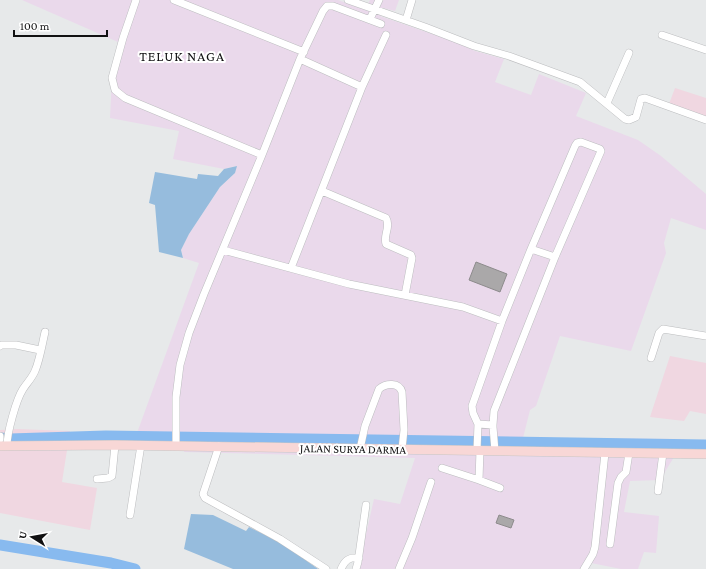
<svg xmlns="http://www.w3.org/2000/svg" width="706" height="569" font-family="'Crimson Pro',serif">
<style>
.commercial{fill:#ead9eb}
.industrial{fill:#f0d7e1}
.green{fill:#96bcdd}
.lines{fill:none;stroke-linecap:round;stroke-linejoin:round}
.river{stroke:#88baef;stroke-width:11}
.building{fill:#aaa8a9;stroke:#8d8b8c}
.minor-casing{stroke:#bcbdbf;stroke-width:8}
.major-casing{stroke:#c6c6c6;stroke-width:10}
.minor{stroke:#fff;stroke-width:7}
.major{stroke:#f8d7d6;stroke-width:9}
.labels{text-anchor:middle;stroke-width:4;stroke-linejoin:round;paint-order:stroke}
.street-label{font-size:12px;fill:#111112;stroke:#fff}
.quarter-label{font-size:14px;letter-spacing:1px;fill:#111112;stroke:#fff}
</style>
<rect width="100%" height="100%" fill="#e7e9ea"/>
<path class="commercial" d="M22 0H338L365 10 370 0H399L395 11 383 8 380 16 458 43 475 51 504 59 495 82 531 95 539 74 586 93 576 116 638 140 661 156 706 194V230L671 218 664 243 666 253 631 351 560 336 536 406 530 410 523 438 685 439 660 480 630 481 624 512 659 516 656 553 644 552 638 569H621L591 563 587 569H358L374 499 400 504 415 458 184 452 183 434 137 433 199 263 183 258 181 250 189 234 220 187 235 173 236 166 224 169 173 159 179 131 110 118 112 77 118 42Z"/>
<path class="industrial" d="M675 88 706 98V123L669 104Z
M670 356 706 363V414L690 411 684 421 650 417Z
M17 429 70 431 62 482 97 488 90 530 0 513V430Z"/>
<path class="green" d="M237 166 235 173 220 187 189 234 181 250 183 258 159 252 155 205 149 203 155 172 197 179 198 174 218 176 224 169Z
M191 514 213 515 246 531 249 527 282 543 318 569H233L184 549Z"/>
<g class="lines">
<path class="river" d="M0 438 10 439 106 436 706 445
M0 545 111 563 135 569"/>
</g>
<path class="building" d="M476 262 507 274 500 292 469 280Z
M499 515 514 520 511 528 496 523Z"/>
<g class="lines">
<g class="minor-casing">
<path id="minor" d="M136 0 123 38 112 78 115 90 125 98 262 155
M174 0 304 52
M348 0 425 27 474 46 509 56 580 82 625 119 629 120 636 117 641 99 645 98 706 120
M370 19 379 0
M406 20 412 0
M662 35 706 50
M300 59 362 87
M607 103 629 53
M322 191 386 218C391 227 383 235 386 244L411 255 412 258 405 295
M531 249 555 257
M223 250 349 284 463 307 502 321
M291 268 362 87 386 35
M0 346 1 345H16L40 350
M651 358 659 333 663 329 706 336
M493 425 478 424 473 413 472 406 502 321 531 249 575 146 577 143 581 142 600 149 601 151 555 257 494 411 493 425V427L495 451
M0 439V436
M7 446C7 433 16 400 23 389 27 383 32 378 35 371 40 359 42 345 45 332
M176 446V397L180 365 189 333 204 294 262 155 300 59 323 11 327 6H333L381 24
M219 446 203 494 205 498 280 539 326 569
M360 449 365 426 379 389C386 383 399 382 402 392L404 430 402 449
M477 450 478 424
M442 468 479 480 480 450
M97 479 108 478 112 476 115 445
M479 480 500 488
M658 491 663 453
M130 515 141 445
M610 544 618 483 621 477 626 472 629 453
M341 569C345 560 349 557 359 558
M356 569 358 562 366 505
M399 569 412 538 431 482
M584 569 593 554 595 547 605 453"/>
</g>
<g class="major-casing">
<path id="major" d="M0 446 115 445 706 454"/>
</g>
<use href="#minor" class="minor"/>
<use href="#major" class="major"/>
</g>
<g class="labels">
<g class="street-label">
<text transform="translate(353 449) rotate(1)" y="4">JALAN SURYA DARMA</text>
</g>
<g class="quarter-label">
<text x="182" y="61">TELUK NAGA</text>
</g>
</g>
<g transform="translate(32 537) rotate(281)" stroke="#ffffff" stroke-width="3" paint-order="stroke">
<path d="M0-3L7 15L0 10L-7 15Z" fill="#111112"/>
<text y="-6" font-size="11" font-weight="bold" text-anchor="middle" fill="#111112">U</text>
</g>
<path d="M14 30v6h93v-6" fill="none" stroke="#111112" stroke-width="2"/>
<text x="20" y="30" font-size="12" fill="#111112" stroke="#ffffff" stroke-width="3" paint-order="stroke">100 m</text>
</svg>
